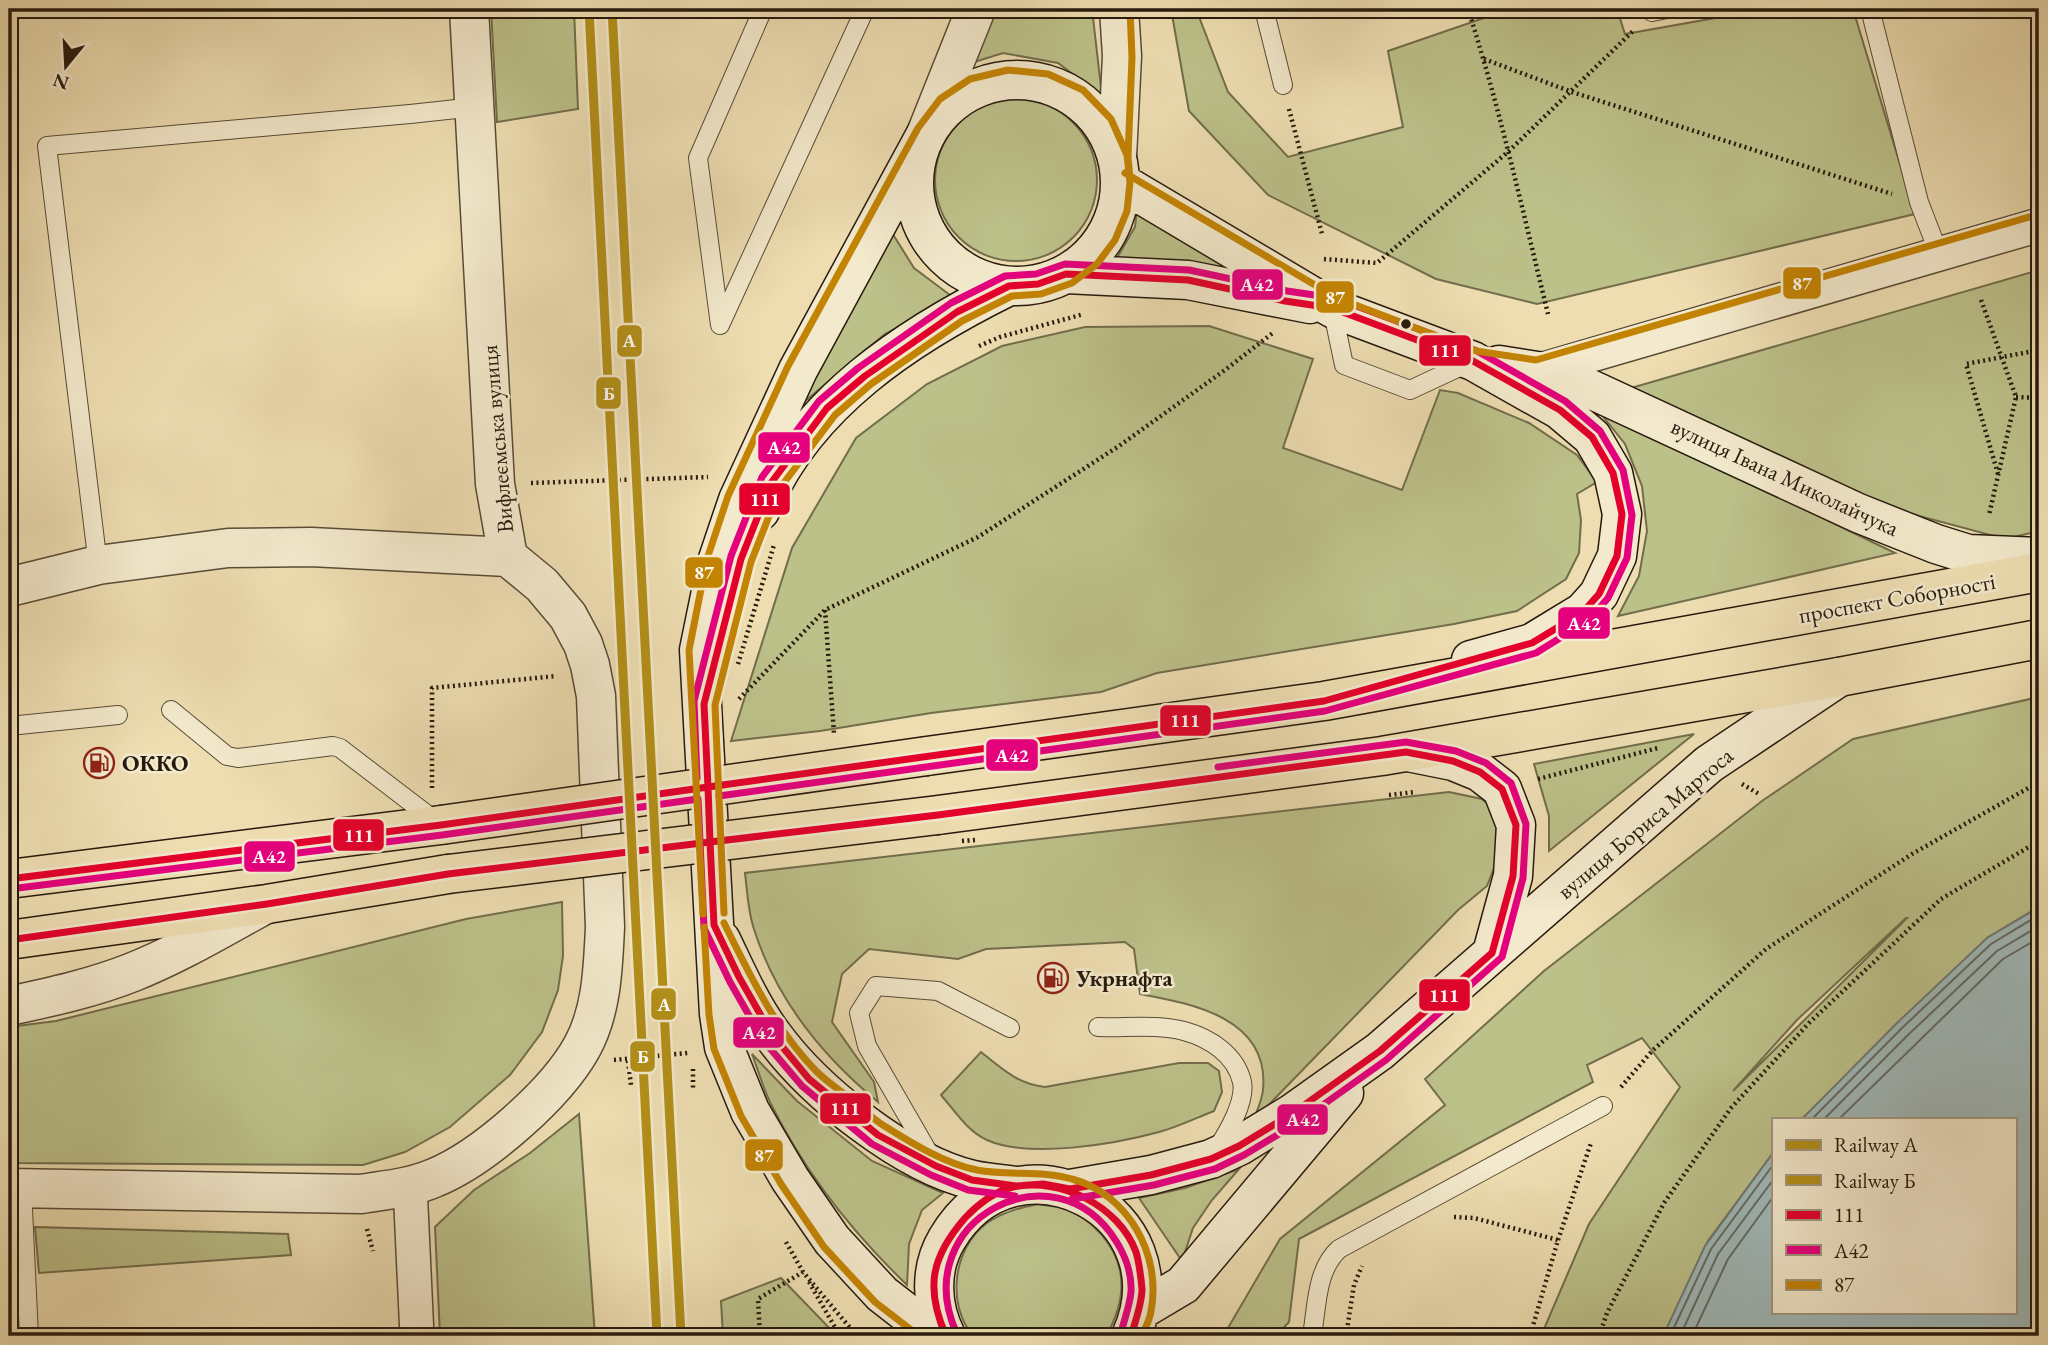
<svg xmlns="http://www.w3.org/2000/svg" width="2048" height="1345" font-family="'EB Garamond',serif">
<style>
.green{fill:#bcc089;stroke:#726d4b;stroke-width:2;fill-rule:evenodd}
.water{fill:#9fb8b8;stroke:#6f7974;stroke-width:2}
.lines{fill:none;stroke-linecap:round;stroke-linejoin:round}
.shore{stroke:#636962;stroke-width:2}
.service-casing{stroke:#584b36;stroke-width:20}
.minor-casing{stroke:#584b36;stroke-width:36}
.tertiary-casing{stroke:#584b36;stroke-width:41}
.secondary-casing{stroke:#271a0d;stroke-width:41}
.trunk-casing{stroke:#271a0d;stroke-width:41}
.path{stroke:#271a0d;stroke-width:4.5;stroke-dasharray:2 3.5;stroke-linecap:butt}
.service{stroke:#f3e9cc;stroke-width:18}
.minor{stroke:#f3e9cc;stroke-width:33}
.tertiary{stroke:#f3e9cc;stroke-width:38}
.secondary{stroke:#f3e9cc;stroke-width:38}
.trunk{stroke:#edddb1;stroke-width:38}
.trunk-bridge-casing{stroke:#271a0d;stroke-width:41;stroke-linecap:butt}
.path-bridge{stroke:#271a0d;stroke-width:4.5;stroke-dasharray:2 3.5;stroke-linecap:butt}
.trunk-bridge{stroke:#edddb1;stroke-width:38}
.bus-1-casing{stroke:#f3e9cc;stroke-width:12}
.bus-2-casing{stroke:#f3e9cc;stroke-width:12}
.bus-3-casing{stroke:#f3e9cc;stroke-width:12}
.bus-1{stroke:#e4002b;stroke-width:7}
.bus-2{stroke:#e5007d;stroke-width:7}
.bus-3{stroke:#c38303;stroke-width:7}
.rail-1-casing{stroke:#f3e9cc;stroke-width:14}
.rail-2-casing{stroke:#f3e9cc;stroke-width:14}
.rail-1{stroke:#b38f18;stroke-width:9}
.rail-2{stroke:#b38f18;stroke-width:9}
.bus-dot{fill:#271a0d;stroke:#f3e9cc;stroke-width:2.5}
.labels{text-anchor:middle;stroke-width:5;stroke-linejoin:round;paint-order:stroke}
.street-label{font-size:23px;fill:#271a0d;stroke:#f3e9cc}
.poi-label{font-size:23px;font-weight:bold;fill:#271a0d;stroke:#f3e9cc;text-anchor:start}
.line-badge{stroke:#f3e9cc;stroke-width:2.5}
.badge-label{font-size:19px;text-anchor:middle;font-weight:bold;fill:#fff}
</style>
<rect width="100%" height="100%" fill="#edddb1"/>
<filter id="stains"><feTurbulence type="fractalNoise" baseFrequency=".00286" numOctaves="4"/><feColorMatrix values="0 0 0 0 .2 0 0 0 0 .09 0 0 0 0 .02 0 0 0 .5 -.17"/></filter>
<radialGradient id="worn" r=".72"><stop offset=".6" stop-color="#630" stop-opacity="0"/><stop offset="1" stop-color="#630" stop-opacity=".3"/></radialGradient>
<path class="green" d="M491 9H574L578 109 497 122Z
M988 9H1092L1102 96 1058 63 1003 53 965 65Z
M1171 9H1196L1228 92 1288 157 1403 127 1388 51 1510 9H1617L1625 34 1766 9H1853L1915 214 1537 304 1436 279 1268 195 1189 111Z
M935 180a81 81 0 1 1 162 0a81 81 0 1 1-162 0Z
M1138 200 1237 272 1117 258 1135 227Z
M889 228 914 268 954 298 885 334 803 403Z
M2039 270V531L2005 539 1871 503 1631 388Z
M1209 326 1313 359 1283 448 1402 490 1440 390 1458 393 1529 423 1577 455 1597 482 1577 494 1581 520 1579 553 1566 579 1517 611 1454 624 1157 673 1101 692 931 713 820 731 731 741 792 548 856 438 927 384 1002 346 1085 327Z
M1597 409 1895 553 1618 616 1639 576 1647 531 1642 486 1625 444Z
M2039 697V907L1987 938 1802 1119H1773V1153L1708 1241 1666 1336H1541L1589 1224 1680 1087 1642 1038 1587 1065 1593 1082 1299 1239 1289 1322 1276 1336H1232L1225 1333 1280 1239 1445 1105 1425 1079 1544 971 1762 801 1853 739ZM1906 918H1907L1733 1091 1797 1020Z
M1694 734 1549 851V816L1534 764Z
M1449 792 1482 799 1501 816 1503 845 1487 886 1458 910 1253 1121C1257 1111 1262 1100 1263 1090 1270 1018 1193 1004 1140 994L1134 949 1125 942 986 949 958 959 869 949 842 974 832 1022 874 1082 878 1102C821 1055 775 998 753 926 748 909 747 890 745 873Z
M562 902 563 956 558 990 542 1032 510 1075 450 1127 405 1152 363 1165 9 1163V1027L56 1021 466 919Z
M981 1052C1002 1069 1018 1084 1045 1087L1179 1063H1208L1219 1071 1222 1092 1214 1111C1196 1118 1178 1127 1159 1132 1115 1144 1029 1159 987 1140 968 1132 954 1110 941 1095Z
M752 1054 797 1101 872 1161 943 1193 922 1210 909 1244 907 1285C853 1233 804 1171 771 1104 763 1088 758 1070 752 1054Z
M579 1114 595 1336H440L435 1227 474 1190 530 1153Z
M1239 1169 1212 1200 1193 1228 1182 1261 1139 1198 1185 1188Z
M1038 1204C1047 1206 1057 1206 1065 1209 1079 1213 1092 1224 1101 1234 1129 1266 1126 1301 1106 1336H973C946 1304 953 1248 987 1223 1003 1212 1019 1208 1038 1204Z
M35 1227 288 1234 291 1255 39 1273Z
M9 1229H14L21 1336H9Z
M781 1278 837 1336H723L721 1301Z"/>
<path class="water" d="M2039 907V1336H1663L1705 1246 1773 1153V1312H2015V1119H1802L1897 1023 1987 938Z"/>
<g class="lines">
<path class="shore" d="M1812 1119 1902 1028 1991 944 2039 915
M1824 1119 1909 1034 1997 951 2039 926
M1839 1119 2003 959 2039 938
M1670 1336 1711 1249 1773 1165
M1680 1336 1718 1254 1773 1180
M1692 1336 1728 1259 1773 1197"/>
<g class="service-casing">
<path id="service" d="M763 9 698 158 720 325 865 9
M1264 9 1283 85
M1870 9 1919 202 1939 254
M1652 12 1667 9
M1332 308 1344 365 1410 390 1468 363
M98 565 47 146 410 114 475 107
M171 710 227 756 238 758 333 746 340 748 438 823
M9 726 118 715
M1098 1027C1126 1028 1157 1024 1184 1031 1210 1038 1236 1055 1242 1082 1246 1101 1228 1132 1218 1147
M931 1157 867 1046 859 1013 876 986 938 991 1010 1028
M22 1188 29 1336
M1312 1336C1317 1306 1316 1270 1339 1249L1603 1106"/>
</g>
<g class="minor-casing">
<path id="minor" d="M1537 371 2039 225
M410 1186 417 1336"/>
</g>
<g class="tertiary-casing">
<path id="tertiary" d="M926 134 976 9
M1117 157 1122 56 1119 9
M9 587 98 565 228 548 311 547 508 557
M9 1006C51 997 93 988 133 972 178 954 220 929 262 906
M9 1188 361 1194C385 1190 411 1188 434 1178 483 1158 556 1094 582 1047 602 1011 603 967 605 927L596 696 590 665 583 644 568 616 542 585 508 557 495 484 469 9"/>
</g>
<g class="secondary-casing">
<path id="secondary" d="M914 183a103 103 0 1 1 206 0a103 103 0 1 1-206 0Z
M926 134 798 370 738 500 717 562 699 650 719 1014 724 1047 750 1111 790 1179 832 1240 882 1294 936 1336
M1120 182 1332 308 1473 361 1560 410 1592 437 1613 473 1622 514 1617 556 1599 594 1583 612 1532 643 1471 660
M1066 274 1188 280 1310 304
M1499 365 1537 371 1573 381 1858 513 1936 544 1968 554 2039 557
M760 511C803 404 909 335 1009 286
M1408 752 1453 761 1480 772 1502 789 1516 825 1513 876 1492 953
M721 940C736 971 751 1006 772 1034 813 1091 904 1164 973 1180 987 1183 1002 1184 1016 1186
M1070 1189 1151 1175 1211 1159 1239 1146 1293 1113 1380 1051 1709 764 1839 677
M1141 1310 1183 1285 1344 1093
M946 1336C931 1306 929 1269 947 1239 1016 1122 1187 1212 1131 1336"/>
</g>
<g class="trunk-casing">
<path id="trunk" d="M927 756 1324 701 2039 572
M938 815 1382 756 1839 677 2039 639
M9 879 441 825
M9 940 267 904 448 874"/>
</g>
<path class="path" d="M1468 9C1500 109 1523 212 1548 314
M1484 59 1572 92 1892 194
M1289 109 1322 234
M1324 259 1377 263 1509 151 1634 30
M1981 300 2016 397 1989 515
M979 346 1000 337 1084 314
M2016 397 2039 398
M1998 474 1966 364 2039 350
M531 483 708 477
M825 610 834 734
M738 664 774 545
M739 699 825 610 978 537 1119 446 1225 370 1274 332
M1538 779 1658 748
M1742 784 1759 794
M432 788V688L557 676
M1389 795 1415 792
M614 1060 688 1053
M628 1061 631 1085
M693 1069V1089
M1621 1087 1652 1051 1766 949 1912 854 2039 782
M1454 1217 1474 1218 1558 1240 1530 1336
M367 1229 373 1251
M1558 1240 1591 1143
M786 1242 803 1272 857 1336
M809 1282 840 1336
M760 1336 758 1299 803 1272
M1346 1336 1354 1285 1362 1266
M1599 1336 1607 1313 1664 1203 1731 1108 1809 1023 1941 899 2039 841"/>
<use href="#service" class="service"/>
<use href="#minor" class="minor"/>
<use href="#tertiary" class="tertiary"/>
<use href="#secondary" class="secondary"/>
<use href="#trunk" class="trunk"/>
<g class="trunk-bridge-casing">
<path id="trunk-bridge" d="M441 825 927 756
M448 874 938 815"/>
</g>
<path class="path-bridge" d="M962 841 975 840"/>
<use href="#trunk-bridge" class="trunk-bridge"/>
<g class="bus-1-casing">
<path id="bus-1" d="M1066 274 1188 280 1285 301 1332 308 1473 361 1560 410 1592 437 1613 473 1622 514 1617 556 1599 594 1583 612 1532 643 1324 701 708 787 704 704 741 559 771 483 827 408 865 376 957 312 1009 286 1038 284Z
M1406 752 1453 761 1480 772 1502 789 1516 825 1513 876 1492 953 1380 1051 1293 1113 1239 1146 1211 1159 1151 1175 1070 1189 1043 1184 1016 1186 972 1180 936 1166 878 1135 809 1079 771 1033 739 977 714 925 710 842 938 815Z
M708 787 710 842
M9 879 441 825 708 787
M9 940 267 904 448 874 710 842
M946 1336C925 1288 931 1257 965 1218 977 1205 995 1191 1013 1187 1061 1177 1119 1206 1136 1252 1139 1262 1141 1278 1142 1289 1142 1304 1135 1322 1131 1336"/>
</g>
<g class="bus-2-casing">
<path id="bus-2" d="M697 778 694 701 731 556 762 477 819 401 858 368 951 303 1005 276 1036 274 1065 264 1189 270 1287 291 1335 298 1477 351 1565 401 1600 431 1623 470 1632 515 1627 558 1608 598 1589 620 1536 653 1325 711 719 796
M10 889 442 835 698 799 704 928 730 982 763 1040 802 1086 872 1144 931 1175 968 1190 1015 1196
M1072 1199 1154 1185 1215 1169 1244 1155 1299 1122 1386 1060 1502 957 1523 878 1526 824 1511 783 1486 763 1456 751 1406 742 1218 767
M956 1332C907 1220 1055 1143 1116 1241 1125 1255 1132 1274 1131 1292 1130 1305 1124 1320 1121 1333"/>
</g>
<g class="bus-3-casing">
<path id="bus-3" d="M1130 9 1132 57 1128 157 1130 179
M1125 173 1337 298 1476 351 1536 360 2036 215
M703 914 689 650 707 559 728 496 788 366 918 128 940 99 970 79 1008 70 1048 74 1083 90 1111 119 1127 155 1130 182 1127 211 1115 240 1097 264 1072 283 1041 294 1012 296 962 321 871 384 835 415 780 488 751 562 715 705 724 913
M724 923C750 975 775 1029 816 1071 827 1082 841 1091 853 1101 864 1110 874 1120 886 1127 913 1144 946 1164 977 1170 1009 1176 1042 1170 1072 1179 1128 1194 1162 1255 1151 1311 1150 1320 1145 1328 1142 1336
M704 927 709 1015 714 1049 741 1116 781 1184 824 1247 875 1302 919 1336"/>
</g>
<use href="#bus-1" class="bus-1"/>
<use href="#bus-2" class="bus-2"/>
<use href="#bus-3" class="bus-3"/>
<g class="rail-1-casing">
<path id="rail-1" d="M612 9 681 1336"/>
</g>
<g class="rail-2-casing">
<path id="rail-2" d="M589 9 657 1336"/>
</g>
<use href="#rail-1" class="rail-1"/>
<use href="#rail-2" class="rail-2"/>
</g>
<defs>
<g id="fuel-ring" transform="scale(1.575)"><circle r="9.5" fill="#f3e9cc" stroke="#8f2418" stroke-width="1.5"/><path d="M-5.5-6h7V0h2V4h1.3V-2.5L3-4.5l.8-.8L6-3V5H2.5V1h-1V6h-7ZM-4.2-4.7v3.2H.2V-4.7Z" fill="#8f2418"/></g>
</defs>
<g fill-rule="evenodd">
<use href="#fuel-ring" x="99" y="763"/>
<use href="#fuel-ring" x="1053" y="978"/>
</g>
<circle class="bus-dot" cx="1406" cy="324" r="6"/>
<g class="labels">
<g class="street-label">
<text transform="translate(497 439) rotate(-95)" y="8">Вифлеємська вулиця</text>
<text transform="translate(1785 477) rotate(25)" y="8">вулиця Івана Миколайчука</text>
<text transform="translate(1897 598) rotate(-10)" y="8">проспект Соборності</text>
<text transform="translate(1645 823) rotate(-40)" y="8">вулиця Бориса Мартоса</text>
</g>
<g class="poi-label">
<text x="122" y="771">ОККО</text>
<text x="1076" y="986">Укрнафта</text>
</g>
</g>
<g class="line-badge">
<rect x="1782" y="266" width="40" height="34" rx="7" fill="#c38303"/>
<rect x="1231" y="268" width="53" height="33" rx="7" fill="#e5007d"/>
<rect x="1315" y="280" width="40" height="34" rx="7" fill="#c38303"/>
<rect x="616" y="324" width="27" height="34" rx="7" fill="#b38f18"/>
<rect x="1418" y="334" width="54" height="33" rx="7" fill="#e4002b"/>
<rect x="595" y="376" width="27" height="34" rx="7" fill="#b38f18"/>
<rect x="757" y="431" width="54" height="33" rx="7" fill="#e5007d"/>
<rect x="738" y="482" width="53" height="34" rx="7" fill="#e4002b"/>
<rect x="684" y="556" width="40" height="33" rx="7" fill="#c38303"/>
<rect x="1557" y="606" width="54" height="34" rx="7" fill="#e5007d"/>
<rect x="1159" y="704" width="53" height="33" rx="7" fill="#e4002b"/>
<rect x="985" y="738" width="54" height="34" rx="7" fill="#e5007d"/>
<rect x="332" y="818" width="53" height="34" rx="7" fill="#e4002b"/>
<rect x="243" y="840" width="53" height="33" rx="7" fill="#e5007d"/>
<rect x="1418" y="978" width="53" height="34" rx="7" fill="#e4002b"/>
<rect x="650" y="987" width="27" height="34" rx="7" fill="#b38f18"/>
<rect x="732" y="1016" width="53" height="33" rx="7" fill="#e5007d"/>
<rect x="629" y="1040" width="27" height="33" rx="7" fill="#b38f18"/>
<rect x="819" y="1092" width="53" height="33" rx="7" fill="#e4002b"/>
<rect x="1276" y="1103" width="53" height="33" rx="7" fill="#e5007d"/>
<rect x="744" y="1138" width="40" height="34" rx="7" fill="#c38303"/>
</g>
<g class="badge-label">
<text x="1802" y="290">87</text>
<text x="1257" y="291">А42</text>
<text x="1335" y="304">87</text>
<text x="629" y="347">A</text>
<text x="1445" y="357">111</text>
<text x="609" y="400">Б</text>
<text x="784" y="454">А42</text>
<text x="765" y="506">111</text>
<text x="704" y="579">87</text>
<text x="1584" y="630">А42</text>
<text x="1185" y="727">111</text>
<text x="1012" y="762">А42</text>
<text x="359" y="842">111</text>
<text x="269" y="863">А42</text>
<text x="1444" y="1002">111</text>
<text x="664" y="1011">A</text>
<text x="759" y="1039">А42</text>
<text x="643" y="1063">Б</text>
<text x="845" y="1115">111</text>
<text x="1303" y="1126">А42</text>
<text x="764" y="1162">87</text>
</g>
<rect width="2048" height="1345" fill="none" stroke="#edddb1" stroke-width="35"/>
<rect x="10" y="10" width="2027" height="1324" fill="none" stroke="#271a0d" stroke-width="3.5"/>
<rect x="18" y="18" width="2013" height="1310" fill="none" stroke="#271a0d" stroke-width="2"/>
<rect x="1772" y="1118" width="245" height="196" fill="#f3e9cc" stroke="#a19680" stroke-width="2"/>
<rect x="1786" y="1140" width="35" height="10" fill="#b38f18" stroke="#a19680" stroke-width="2"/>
<text x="1834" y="1152" font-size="21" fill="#271a0d">Railway A</text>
<rect x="1786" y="1175" width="35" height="10" fill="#b38f18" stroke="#a19680" stroke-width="2"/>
<text x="1834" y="1188" font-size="21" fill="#271a0d">Railway Б</text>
<rect x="1786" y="1210" width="35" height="10" fill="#e4002b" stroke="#a19680" stroke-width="2"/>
<text x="1834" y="1222" font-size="21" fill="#271a0d">111</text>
<rect x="1786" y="1245" width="35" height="10" fill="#e5007d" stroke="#a19680" stroke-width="2"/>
<text x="1834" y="1258" font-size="21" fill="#271a0d">А42</text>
<rect x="1786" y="1280" width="35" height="10" fill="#c38303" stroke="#a19680" stroke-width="2"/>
<text x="1834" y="1292" font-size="21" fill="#271a0d">87</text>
<g transform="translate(66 66) rotate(198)" stroke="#f3e9cc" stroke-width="5" paint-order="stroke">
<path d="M0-5L12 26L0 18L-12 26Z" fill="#271a0d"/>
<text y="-10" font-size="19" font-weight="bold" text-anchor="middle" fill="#271a0d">N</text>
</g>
<rect width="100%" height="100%" filter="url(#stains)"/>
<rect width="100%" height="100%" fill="url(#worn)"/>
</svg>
